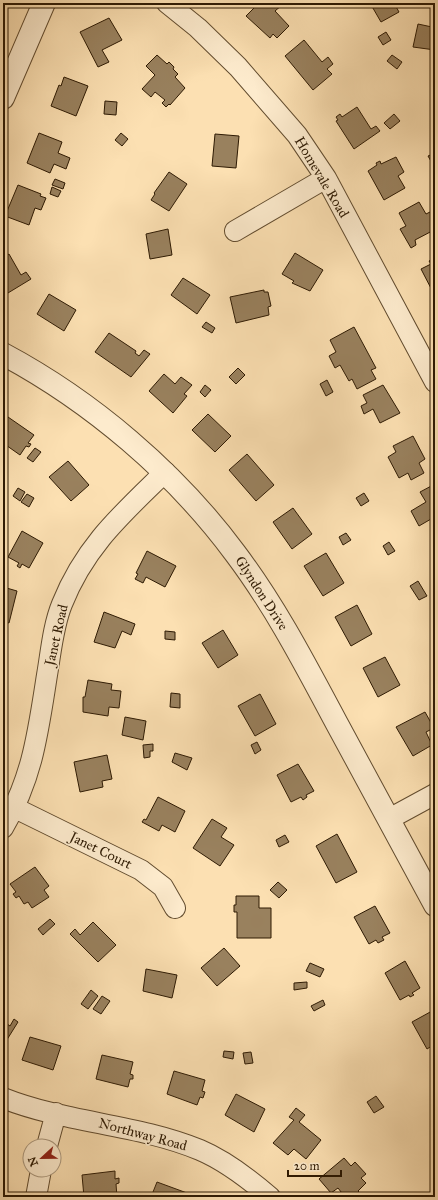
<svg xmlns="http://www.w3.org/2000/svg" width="438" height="1200" font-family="'IM FELL Great Primer',serif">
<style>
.building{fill:#99815e;stroke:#2e1a03}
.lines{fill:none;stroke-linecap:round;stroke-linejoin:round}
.minor-casing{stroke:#624c2f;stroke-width:22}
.tertiary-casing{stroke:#624c2f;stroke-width:24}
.minor{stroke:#fdebcd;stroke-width:20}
.tertiary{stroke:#fdebcd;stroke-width:22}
.labels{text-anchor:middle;stroke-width:3.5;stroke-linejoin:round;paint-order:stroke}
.street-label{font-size:14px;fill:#2e1a03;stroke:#fdebcd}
</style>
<rect width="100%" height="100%" fill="#fce0b2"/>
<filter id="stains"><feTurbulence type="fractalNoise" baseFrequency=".005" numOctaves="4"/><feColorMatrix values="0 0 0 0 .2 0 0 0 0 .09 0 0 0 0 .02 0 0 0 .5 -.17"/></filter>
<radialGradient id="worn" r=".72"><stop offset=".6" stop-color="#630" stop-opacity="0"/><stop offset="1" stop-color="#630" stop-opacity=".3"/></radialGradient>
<path class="building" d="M252 3H280L282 5 275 11 289 26 277 38 273 34 270 38 246 16 254 8 251 4Z
M370 3H394L399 12 381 22Z
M109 18 122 40 102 50 109 62 98 67 80 32Z
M418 24 432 27V26H435V50L413 47Z
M386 32 391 40 383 45 378 37Z
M304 40 322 62 328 57 333 64 327 69 332 74 313 90 285 56Z
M157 55 167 64 169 62 174 67 173 69 178 74 175 77 185 88 170 105 169 104 166 107 162 103 165 100 155 92 151 97 142 89 155 75 146 66Z
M392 55 402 62 397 69 387 61Z
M64 77 88 86 76 116 51 106 59 85 61 86Z
M105 101 117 102 116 115 104 114Z
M357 107 371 129 376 126 380 131 354 149 336 121 338 120 336 117 340 114 342 117Z
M394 114 400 121 390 129 384 123Z
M39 133 62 142 58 153 70 158 66 169 54 164 50 173 27 163Z
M121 133 128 139 122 146 115 140Z
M215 134 239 136 236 168 212 166Z
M435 153V162L432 163 428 156Z
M396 157 404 172 398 176 405 188 384 200 368 171 377 165 376 163 380 161 381 164Z
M169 172 187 184 169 211 151 200 155 194 154 193Z
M55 179 65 183 63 189 52 185Z
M18 185 41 194 40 196 46 198 41 210 35 208 29 225 5 216Z
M52 187 61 191 58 197 50 194Z
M419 202 426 214 434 210 435 226 432 228 434 230 415 240 416 245 411 248 400 229 406 226 399 213Z
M168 229 172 255 150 259 146 234Z
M295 253 323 270 310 291 292 283 294 281 282 274Z
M9 254 21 275 26 272 31 279 3 296V258Z
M435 258V296L421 269 431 264 429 261Z
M183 278 210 295 197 314 171 295Z
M264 290V292H268L271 306 268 307 269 315 236 323 230 297Z
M49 294 76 310 64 331 37 314Z
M206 322 215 328 212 333 202 327Z
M354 327 376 368 371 370 376 379 357 389 352 379 349 381 340 365 335 368 329 356 336 352 330 340Z
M109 333 136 351 135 353 139 356 144 350 150 354 131 377 95 352Z
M238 368 245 375 236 384 229 377Z
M164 374 175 384 181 377 192 385 184 394 187 396 173 413 149 391Z
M327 380 333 392 326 396 320 384Z
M205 385 211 390 205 397 200 392Z
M383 385 400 413 380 423 373 409 364 414 361 406 367 403 363 395Z
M208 414 231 436 215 452 192 430Z
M8 417 34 435 28 443 31 444 29 447 26 446 20 455 3 443V425Z
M413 436 425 459 419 463 424 473 411 480 408 473 399 478 388 457 396 452 393 446Z
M35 448 41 452 33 462 27 458Z
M247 454 274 485 256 501 229 470Z
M68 461 89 485 71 501 49 477Z
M435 484V527L431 519 419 526 411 511 426 502 420 492Z
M18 488 25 492 20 501 13 496Z
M364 493 369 501 361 506 356 498Z
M27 494 34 498 29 507 21 502Z
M293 508 312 534 292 549 273 522Z
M22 531 43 543 29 568 22 564 20 568 17 566 19 563 8 557Z
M346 533 351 540 343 545 339 537Z
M389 542 395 551 388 555 383 546Z
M147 551 176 566 165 587 146 577 143 583 135 579 138 574 136 573Z
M326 553 344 583 323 596 304 566Z
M418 581 427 596 419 600 410 586Z
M3 587 17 591 9 623 3 621Z
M357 605 372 634 351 646 335 617Z
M104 612 135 624 131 635 122 631 115 648 94 642Z
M223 630 238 655 218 668 202 643Z
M165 631 175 632V640L165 639Z
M385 657 400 685 378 697 363 668Z
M88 680 112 684 111 690 121 691 119 708 109 707 108 716 83 712V697H85Z
M171 693 180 694V708L170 707Z
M260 694 276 724 255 736 238 706Z
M425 712 434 728 426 732 432 745 413 756 396 727Z
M125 717 146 721 143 740 122 735Z
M257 742 261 750 255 754 251 745Z
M153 744V751H150V757L144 758 143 745Z
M175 753 192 758 187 770 172 762Z
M107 755 112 779 102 781 103 787 80 792 74 762Z
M298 764 314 791 306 795 307 797 303 800 301 797 291 802 277 775Z
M158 797 185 811 175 832 162 825 159 831 142 822 144 819 146 820Z
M212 819 227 828 221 837 234 845 220 866 193 848Z
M337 834 357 872 336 883 316 846Z
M285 835 289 842 279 847 276 840Z
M35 867 49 886 44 890 49 897 32 908 28 902 24 904 19 896 16 898 13 894 16 892 10 884Z
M278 882 287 890 279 898 270 890Z
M236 896H259V908H271V938H237V912H234V905H236Z
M375 906 390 933 382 937 384 940 378 943 376 940 369 944 354 917Z
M50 919 55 924 43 935 38 929Z
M93 922 116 945 98 962 70 934 75 929 80 935Z
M224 948 240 966 217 986 201 968Z
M405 961 420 988 412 993 414 995 410 997 409 995 400 1000 385 973Z
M310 963 324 969 320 977 306 971Z
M146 969 177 975 172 998 143 991Z
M307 982V988L294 990V983Z
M91 990 98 996 88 1009 81 1004Z
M102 996 110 1001 101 1014 93 1009Z
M323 1000 325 1005 314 1011 311 1006Z
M432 1011 435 1016V1044L427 1049 412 1022Z
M14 1019 18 1022 3 1046V1021L10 1026Z
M30 1037 61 1046 53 1070 22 1060Z
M224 1051 234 1052 233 1059 223 1057Z
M251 1052 253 1063 245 1064 243 1053Z
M102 1055 133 1062 130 1074 133 1075V1079H130L128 1087 96 1079Z
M174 1071 205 1080 202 1091 205 1092 203 1098 200 1097 197 1105 167 1094Z
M236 1094 265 1109 254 1132 225 1115Z
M376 1096 384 1107 374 1113 367 1102Z
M296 1108 305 1115 299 1122 321 1140 306 1159 294 1149 288 1155 273 1143 294 1120 289 1117Z
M344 1158 351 1166 355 1162 366 1174 361 1178 366 1183 358 1191 360 1193 355 1197 353 1195 345 1197 338 1188 331 1193 319 1179Z
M115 1171V1179L119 1178V1183L116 1184 117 1197H84L82 1175Z
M157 1182 187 1193 186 1197H151Z"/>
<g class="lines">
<g class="minor-casing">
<path id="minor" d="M167 3 198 28 238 67 297 135 326 178 435 382
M235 231 326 178
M15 808 141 870 163 887 175 908
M389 819 435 794
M3 828C33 777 38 732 47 675 51 652 53 626 62 604 85 546 122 514 165 472
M3 1098C66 1123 137 1124 200 1150 226 1161 249 1179 270 1197
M47 1146 56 1113
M36 1197 41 1170"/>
</g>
<g class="tertiary-casing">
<path id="tertiary" d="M3 98 44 3
M3 354C91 401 175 472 235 553 275 606 305 664 336 722 369 783 402 844 435 905"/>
</g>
<use href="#minor" class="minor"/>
<use href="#tertiary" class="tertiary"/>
</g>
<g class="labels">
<g class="street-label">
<text transform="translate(322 177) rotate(59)" y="5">Homevale Road</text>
<text transform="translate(262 593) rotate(57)" y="5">Glyndon Drive</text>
<text transform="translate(56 635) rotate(-77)" y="5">Janet Road</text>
<text transform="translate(101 850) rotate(26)" y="5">Janet Court</text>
<text transform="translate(143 1134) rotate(15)" y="5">Northway Road</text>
</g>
</g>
<rect width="438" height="1200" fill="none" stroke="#fce0b2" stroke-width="16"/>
<rect x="4" y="4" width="430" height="1192" fill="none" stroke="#2e1a03" stroke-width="2"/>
<rect x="8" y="8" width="422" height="1184" fill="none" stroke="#2e1a03"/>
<g transform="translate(42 1158) rotate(248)"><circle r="19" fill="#fdebcd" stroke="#aa977c"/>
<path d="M0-3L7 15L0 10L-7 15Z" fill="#8f2418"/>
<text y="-6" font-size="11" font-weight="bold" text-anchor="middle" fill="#2e1a03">N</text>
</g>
<path d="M288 1170v6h53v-6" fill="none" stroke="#2e1a03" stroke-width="2"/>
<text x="294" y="1170" font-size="12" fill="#2e1a03" stroke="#fdebcd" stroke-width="3" paint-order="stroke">20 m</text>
<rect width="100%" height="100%" filter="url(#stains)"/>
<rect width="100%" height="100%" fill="url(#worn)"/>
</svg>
